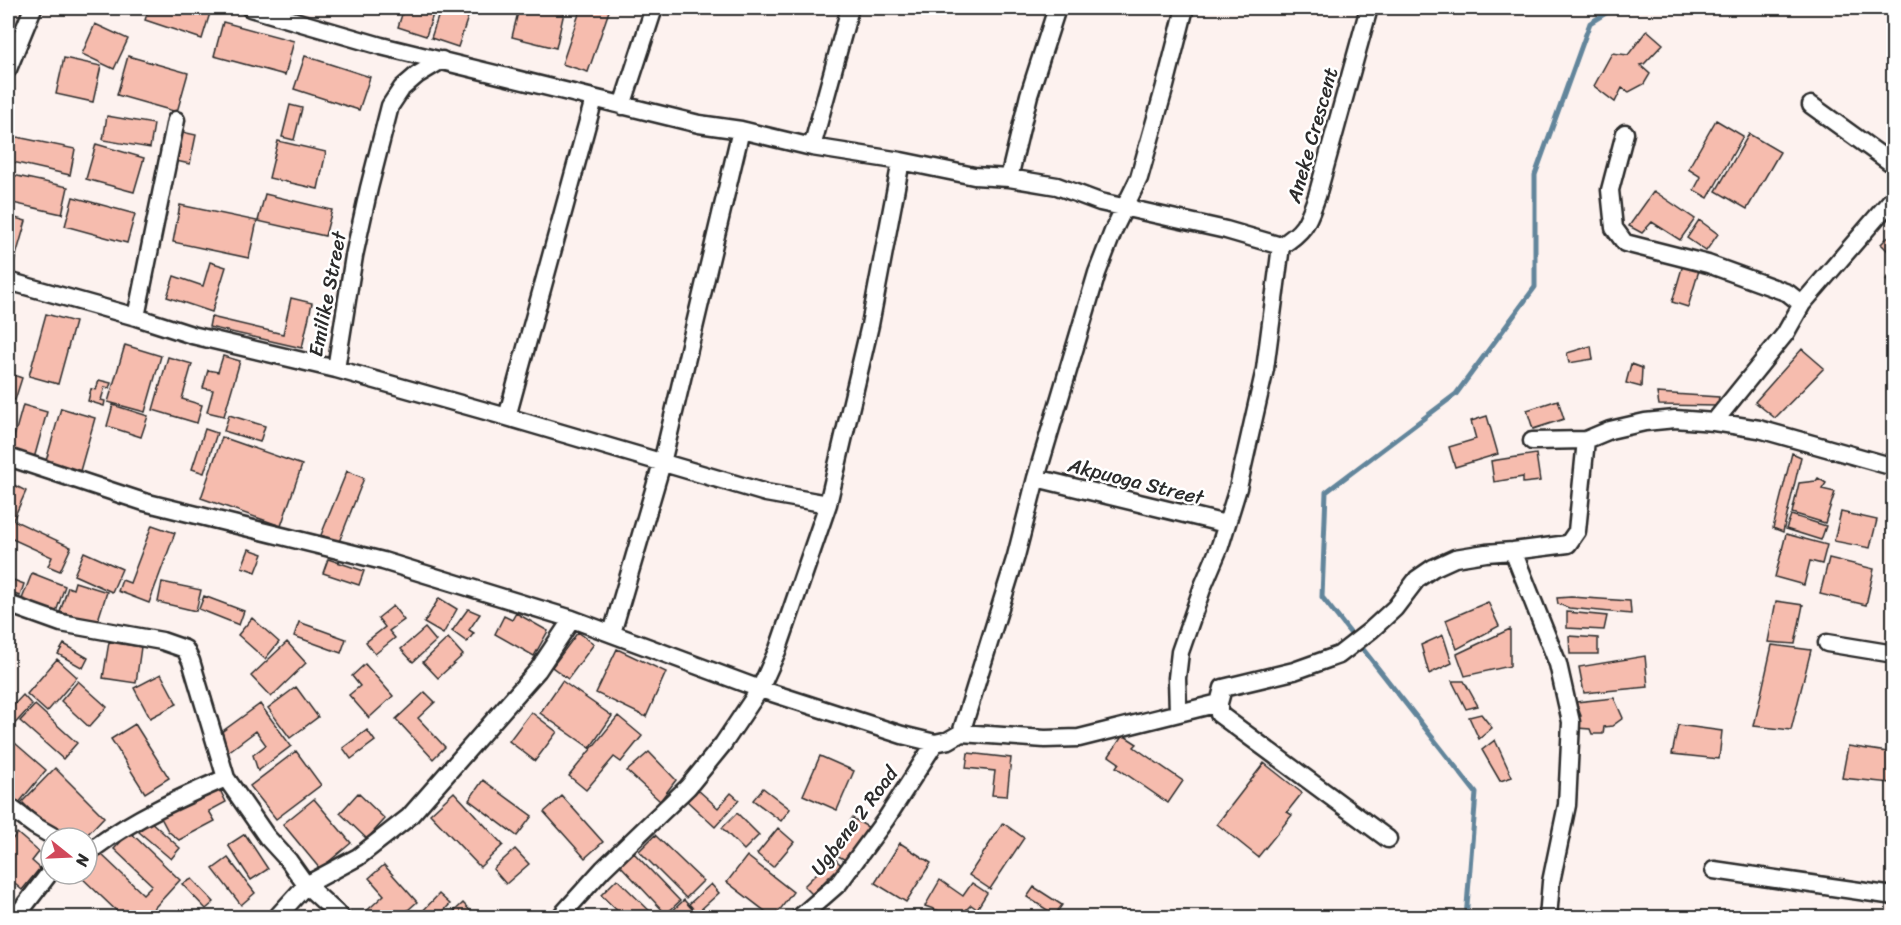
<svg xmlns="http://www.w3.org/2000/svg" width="1901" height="925" font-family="Sriracha,sans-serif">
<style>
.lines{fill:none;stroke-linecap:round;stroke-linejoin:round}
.stream{stroke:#62859b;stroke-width:5}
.building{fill:#f6bcae;stroke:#2b2b2b;stroke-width:1.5}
.minor-casing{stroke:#2b2b2b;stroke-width:21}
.minor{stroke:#fff;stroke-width:16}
.labels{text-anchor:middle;stroke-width:5;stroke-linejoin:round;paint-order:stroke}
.street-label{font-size:20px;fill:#2b2b2b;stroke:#fff}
</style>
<rect width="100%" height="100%" fill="#fdf2ef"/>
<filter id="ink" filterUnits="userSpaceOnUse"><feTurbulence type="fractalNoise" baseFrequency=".0167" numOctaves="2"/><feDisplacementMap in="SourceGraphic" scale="12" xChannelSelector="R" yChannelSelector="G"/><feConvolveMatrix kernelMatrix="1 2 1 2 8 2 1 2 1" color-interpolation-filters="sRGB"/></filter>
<g filter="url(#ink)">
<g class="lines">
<path class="stream" d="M1466 918 1476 793 1322 597 1326 492 1456 394 1535 287V175L1590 23 1614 8"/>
</g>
<path class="building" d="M149 8H193L210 13 202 39 145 20Z
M404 8H435L426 36 398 27Z
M441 8H471L458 47 431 38Z
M519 8H565L556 48 512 37Z
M581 8H599L609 11 588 72 562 64Z
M223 22 294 41 285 75 214 56Z
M95 24 128 39 114 69 82 54Z
M1647 30 1663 44 1644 64 1640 65 1650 74 1644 84 1629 92 1622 88 1615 102 1594 86 1612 53 1628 55Z
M128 56 188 73 177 112 117 95Z
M305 56 370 77 359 110 294 89Z
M64 58 101 66 93 102 56 94Z
M290 105 302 108 294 140 282 137Z
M107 116 154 124 150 148 103 140Z
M1716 120 1743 136 1708 198 1694 190 1701 177 1688 169Z
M182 132 196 135 190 164 176 161Z
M1749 134 1780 152 1747 209 1716 191Z
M12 136 75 149 70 175 8 161Z
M278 141 326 152 318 189 269 178Z
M96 144 144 158 134 192 86 179Z
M8 174 68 187 62 214 8 202Z
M1654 191 1695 219 1680 240 1652 222 1642 233 1629 226Z
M265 194 332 210 325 236 258 221Z
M73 197 135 214 127 243 65 226Z
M180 205 257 221 249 258 173 242Z
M8 216 26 221 13 266 8 265Z
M1699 220 1718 234 1706 251 1687 238Z
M1894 231V257L1881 244Z
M1684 261 1700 267 1688 307 1672 302Z
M210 262 226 267 212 312 167 297 174 276 203 286Z
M1894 268V286L1886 280Z
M291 298 312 303 302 348 209 327 211 317 283 334Z
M46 314 75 322 58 384 29 376Z
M125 345 161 356 145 412 108 402Z
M1591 346 1593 359 1569 363 1567 353Z
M1802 349 1824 368 1775 418 1755 402Z
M223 356 240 361 224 416 207 412 213 390 203 388 208 370 218 372Z
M168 357 192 364 182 399 202 405 197 423 153 410Z
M1631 364 1642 368 1641 387 1626 383Z
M8 373 22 378 15 400 8 398Z
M99 380 111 383 109 388 105 387 101 400 105 401 104 406 88 401 91 389 96 390Z
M1657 393 1719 397 1717 406 1659 405Z
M1558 400 1564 419 1533 429 1527 410Z
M23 405 47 412 33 462 9 455Z
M113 405 148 416 141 437 107 426Z
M61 408 95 418 80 471 46 461Z
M229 415 265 426 260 442 224 431Z
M1487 416 1498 454 1455 467 1449 447 1476 439 1471 421Z
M205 429 217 433 204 473 192 469Z
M222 437 302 465 281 526 201 498Z
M1792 453 1801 457 1783 532 1773 528Z
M1536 454 1540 481 1523 483V477L1494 482 1491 461Z
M347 471 364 478 339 542 321 535Z
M1818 478 1826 483 1822 489 1835 492 1825 523 1792 513 1799 483 1816 481Z
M8 482 26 491 13 520 71 547 60 571 48 566 52 557 8 537Z
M1841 512 1877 520 1870 548 1834 541Z
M1791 515 1826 526 1821 540 1786 529Z
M152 525 175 533 149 603 118 591 122 580 130 583Z
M1786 534 1827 545 1822 564 1810 561 1804 585 1775 577Z
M249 549 263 554 256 572 242 567Z
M84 552 122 569 112 592 74 575Z
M1829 558 1874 569 1866 605 1820 594Z
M328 559 364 571 359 585 323 573Z
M32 573 65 586 56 612 22 599Z
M8 578 24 584 20 596 8 592Z
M75 582 107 592 97 623 60 612 68 587 73 589Z
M162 582 201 590 196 611 158 602Z
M204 596 244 611 239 625 199 609Z
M1571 597 1630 601 1631 614 1569 608 1558 604 1557 598Z
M439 598 457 609 443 634 424 623Z
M1776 601 1803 605 1795 644 1768 642Z
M1488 602 1499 626 1457 649 1446 620Z
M393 606 404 620 389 631 395 638 375 654 366 642 385 627 378 618Z
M468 609 480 614 469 630 474 633 467 642 452 631Z
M1567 612 1607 616 1604 630 1567 628Z
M516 613 548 631 534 656 495 634 504 616 512 620Z
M252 618 279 642 265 659 238 635Z
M299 622 346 639 341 653 294 636Z
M425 628 436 641 413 662 401 649Z
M1510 629V666L1465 676 1457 654Z
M578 632 594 644 568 679 552 667Z
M1443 635 1452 663 1429 674 1421 645Z
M1569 636 1598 638V654H1570Z
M448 638 463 655 438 678 423 662Z
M109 642 141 647 136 683 103 678Z
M287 642 306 663 271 697 251 676Z
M64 644 88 658 83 668 58 654Z
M1772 645 1811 650 1791 730 1754 726Z
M617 649 666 672 646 717 596 693Z
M1645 656 1648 687 1584 693 1579 667Z
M57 659 77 677 47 712 27 694Z
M365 664 393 696 369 718 349 695 360 686 352 676Z
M161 674 177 704 150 718 134 688Z
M78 681 107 707 89 727 61 701Z
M562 681 612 716 590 748 540 713Z
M1452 681H1464L1478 706 1466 709Z
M296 687 318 717 290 738 268 708Z
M425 692 435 702 418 718 445 747 433 759 396 719Z
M23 695 32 705 8 731V711Z
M1614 698 1623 718 1612 726 1604 727 1603 734H1592L1590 729 1577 728V717L1581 716 1576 702Z
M260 704 291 746 258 771 253 755 266 745 256 731 228 752 216 736Z
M35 705 77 743 63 759 20 721Z
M531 712 557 732 535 761 509 741Z
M1481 714 1492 728 1479 739 1469 717Z
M618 716 642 736 621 762 614 757 586 790 569 776Z
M135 724 169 778 145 793 111 739Z
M1678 725 1722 731 1719 759 1672 754Z
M367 730 375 741 351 759 343 748Z
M1123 735 1137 744 1134 747 1183 781 1168 803 1116 767 1119 763 1109 756Z
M8 737 46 770 18 804 8 795Z
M1495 740 1512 777 1500 781 1482 750Z
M1848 746 1894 753 1891 783 1842 778Z
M296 751 321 785 276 819 250 786Z
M649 752 676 780 660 801 627 771Z
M968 753 1011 758 1007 796 992 795 995 771 966 768Z
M820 756 854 771 837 810 803 795Z
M1264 763 1302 793 1287 812 1292 815 1258 857 1217 824Z
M55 768 104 817 84 838H59L22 802Z
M483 780 532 816 517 836 469 800Z
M217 784 226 802 209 811 215 821 179 840 168 831 159 814Z
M763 788 790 809 781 821 753 800Z
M697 789 718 808 731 793 739 800 715 827 687 801Z
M454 792 503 845 480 867 430 814Z
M358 793 385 819 367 839 340 813Z
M562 796 603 842 585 858 544 812Z
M314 799 351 843 320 869 283 824Z
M737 813 759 835 744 850 722 828Z
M852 818 868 827 849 862 833 853Z
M149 820 180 848 171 859 139 832Z
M1003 823 1024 838 990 889 969 875Z
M778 828 794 842 773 867 757 854Z
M130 832 180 880 145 918H124L81 877 83 874H87V870L101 854 143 894 152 885 114 849Z
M17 833 39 852 32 861 40 868 22 890 8 878V845Z
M245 834 268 869 251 880 228 845Z
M655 835 703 881 686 898 639 851Z
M900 843 931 863 906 902 875 883Z
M515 849 529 864 506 884 493 869Z
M633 852 680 901 666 914 620 865Z
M747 856 793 892 774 918 727 882Z
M833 857 841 865 812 894 804 886Z
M228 858 255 893 241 905 213 869Z
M384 865 417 902 399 918H359L384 895 369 878Z
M192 879 214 902 206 909 182 884Z
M617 879 655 916 625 918 601 895Z
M940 880 963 896 972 883 987 893 977 909 971 905 963 913H945L925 906Z
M711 884 719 893 697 913 689 904Z
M1034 887 1062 905 1055 915 1027 897Z
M439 894 450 904 437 918H420L418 916Z
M684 900 700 918H665Z
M463 903 477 918H447Z
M614 911 619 918H607Z
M196 912 202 918H189Z"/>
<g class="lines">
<g class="minor-casing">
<path id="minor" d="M250 8 381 46 699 124 741 130 812 147 901 161 974 176 1009 178 1057 186 1100 202 1226 230 1281 246
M8 69 33 8
M1811 105 1894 165
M622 106 654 8
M1625 133 1610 190 1614 228 1625 243 1708 264 1788 293 1802 304
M812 147 850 8
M1009 178 1029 95 1057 8
M1281 246C1306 230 1307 223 1317 196L1369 8
M8 281 136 317 192 335 336 369 507 417 766 493 828 504
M136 317 176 120
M336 369 354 256 369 188 390 106 402 88 417 75 442 60
M507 417 594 99
M1714 422 1785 334 1802 304 1894 197
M1532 441 1586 440 1610 430 1645 422 1675 419 1714 422 1759 429 1894 467
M8 457 144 502 383 561 572 619 760 689 902 735 935 743 949 740 961 733 1045 739 1079 738 1219 703
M1036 478 1226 524
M1513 551 1558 664 1571 722 1567 805 1551 882 1548 918
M8 604 61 623 162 641 185 649 191 661 226 778 267 837 289 861 306 885 342 918
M612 633 662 463 741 130
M1827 643 1894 654
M1178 712 1177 678 1180 652 1203 586 1220 546 1238 488 1265 369 1281 246
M961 733 1016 556 1036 478 1097 273 1114 229 1139 178 1165 86 1185 8
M8 806 35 826 56 838
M1388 839 1219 714V703L1223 688 1294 671 1339 655 1371 630 1395 608 1417 579 1433 568 1455 558 1486 553 1513 551 1568 544 1577 531 1586 440
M87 848H94C135 818 179 798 226 778
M1714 870 1894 896
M15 918 51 871
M276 918 306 885 358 857 409 817 538 670 572 619
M559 918 603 869 688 787 723 744 760 689 778 649 828 504 870 325 901 161
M799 918 839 883 886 819 935 743"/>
</g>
<use href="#minor" class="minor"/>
</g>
</g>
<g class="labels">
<g class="street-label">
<text transform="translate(1312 135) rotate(-74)" y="7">Aneke Crescent</text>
<text transform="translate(327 294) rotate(-79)" y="7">Emilike Street</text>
<text transform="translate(1136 481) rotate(14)" y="7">Akpuoga Street</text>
<text transform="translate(854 821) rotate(-53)" y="7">Ugbene 2 Road</text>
</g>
</g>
<rect width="1901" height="925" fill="none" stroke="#fff" stroke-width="30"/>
<rect x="15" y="15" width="1871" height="895" fill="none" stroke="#2b2b2b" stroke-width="2" filter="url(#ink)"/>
<g transform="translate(69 856) rotate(108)"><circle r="28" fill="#ffffff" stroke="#aaaaaa" stroke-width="1.5"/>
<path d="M0-4.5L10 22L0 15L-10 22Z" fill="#d1495b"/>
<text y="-9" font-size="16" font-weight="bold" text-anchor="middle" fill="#2b2b2b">N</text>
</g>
</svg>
